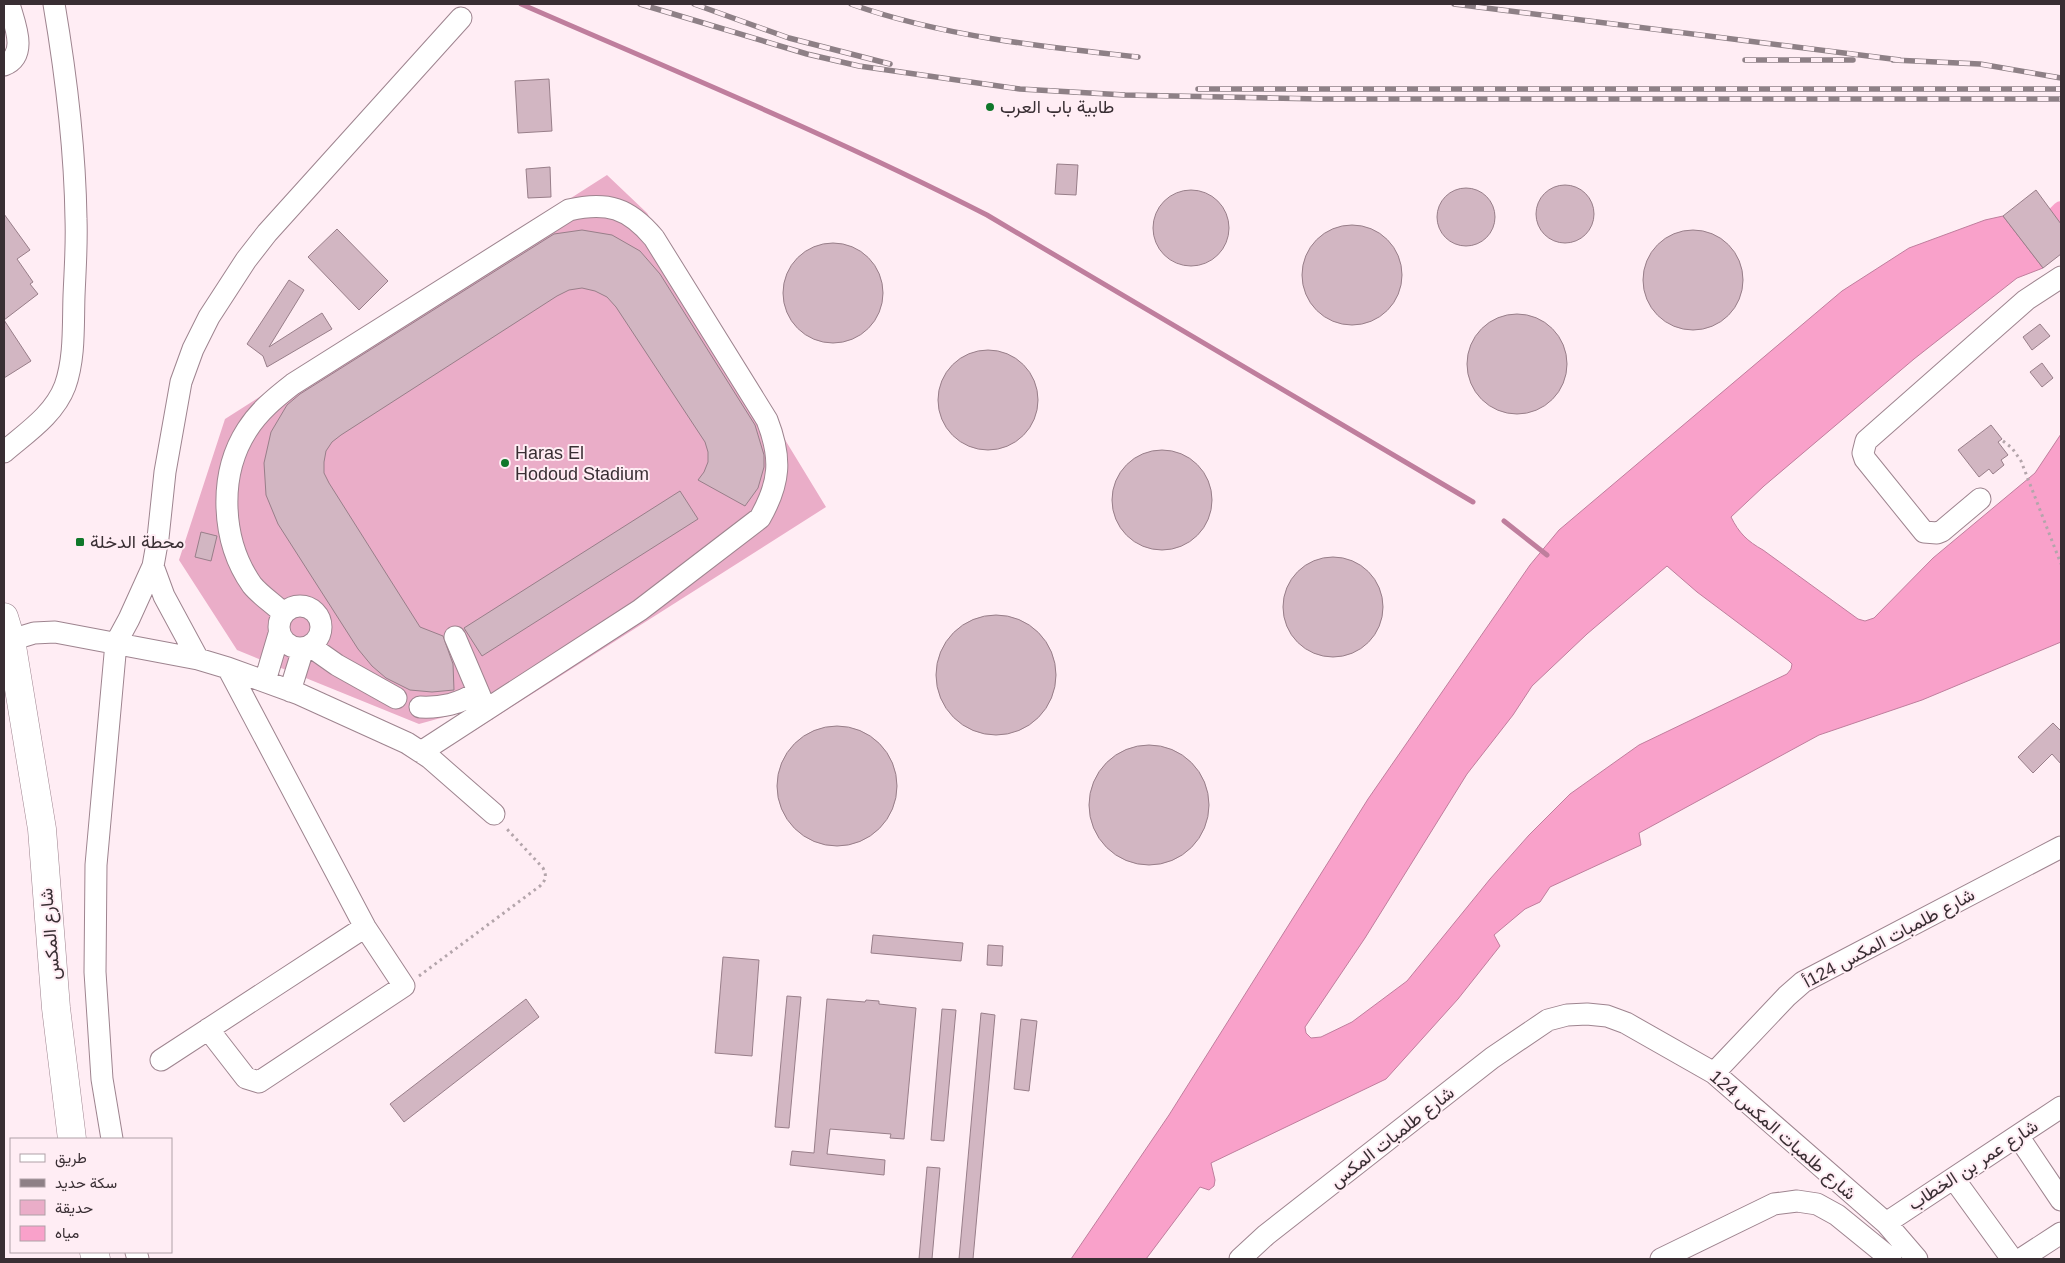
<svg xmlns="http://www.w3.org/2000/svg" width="2065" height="1263" font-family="Helvetica,Vazirmatn,sans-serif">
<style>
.green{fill:#eaadc8}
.water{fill:#f9a1ca;stroke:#bf7e9d;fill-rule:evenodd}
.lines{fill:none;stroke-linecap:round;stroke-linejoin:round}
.stream{stroke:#bf7e9d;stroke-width:5}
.canal{stroke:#f9a1ca;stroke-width:18}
.building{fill:#d2b6c2;stroke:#987e89}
.minor-casing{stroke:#9e848f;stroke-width:23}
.major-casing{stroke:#9e848f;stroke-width:29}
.path{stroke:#b4a5ab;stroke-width:3;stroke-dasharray:2.5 4;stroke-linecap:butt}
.minor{stroke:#fff;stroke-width:21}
.major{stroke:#fff;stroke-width:28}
.rail-casing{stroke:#8e8086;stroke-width:5.5}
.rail{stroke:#ffedf4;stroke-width:4;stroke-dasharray:11;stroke-linecap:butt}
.poi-dot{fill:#0f782a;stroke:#ffedf4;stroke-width:2}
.labels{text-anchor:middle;stroke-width:4;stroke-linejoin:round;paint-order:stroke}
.poi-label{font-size:18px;fill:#392e33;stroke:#ffedf4;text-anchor:start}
.street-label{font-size:18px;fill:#392e33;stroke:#ffedf4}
</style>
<rect width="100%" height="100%" fill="#ffedf4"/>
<path class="green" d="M607 175 647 213 826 507 474 731 466 711 419 724 237 650 179 560 225 419Z"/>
<path class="water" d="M2003 216 2043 268 2017 278 1914 359 1764 486 1731 517C1739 533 1747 541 1763 550L1858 619 1865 621 1874 618 1933 558 2035 473 2061 434V642L1922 700 1819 735 1639 833 1641 845 1550 887 1540 902 1525 909 1494 935 1500 946 1458 999 1386 1079 1211 1163 1215 1180 1214 1186 1209 1190 1200 1187 1146 1259H1071L1169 1115 1368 799 1530 565 1559 530 1842 291 1909 248 1985 220ZM1667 566 1697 592 1789 661 1792 664 1791 669 1787 674 1639 745 1570 794 1529 835 1490 879 1407 981 1352 1022 1321 1037 1311 1038 1306 1033 1305 1027 1365 938 1467 774 1513 715 1532 686 1587 634Z"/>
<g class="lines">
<path class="stream" d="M521 4C677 72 835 137 987 215L1473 502
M1504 521 1547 555"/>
<path class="canal" d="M2055 216 2061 210"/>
</g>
<path class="building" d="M549 79 552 131 518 133 515 81Z
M1057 164 1078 165 1076 195 1055 194Z
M550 167 551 197 528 198 526 169Z
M1536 214a29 29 0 1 1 58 0a29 29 0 1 1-58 0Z
M1437 217a29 29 0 1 1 58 0a29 29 0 1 1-58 0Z
M2036 190 2061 224V254L2043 268 2003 216Z
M1153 228a38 38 0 1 1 76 0a38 38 0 1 1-76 0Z
M4 214 30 250 17 259 33 282 30 284 38 294 4 320 31 361 4 378Z
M1302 275a50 50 0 1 1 100 0a50 50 0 1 1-100 0Z
M337 229 388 281 359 310 308 257Z
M1643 280a50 50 0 1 1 100 0a50 50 0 1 1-100 0Z
M582 230 612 235 640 251 660 274 755 425 764 455V467L758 488 745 506 698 480 704 472 708 462V452L705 442 616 307 607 297 595 291 582 288 569 290 557 296 341 435 332 442 326 451 324 462V473L329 483 420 627 443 636 453 664 454 690 432 692 410 690 386 678 372 666 358 649 278 524 266 495 264 463 271 432 287 405 300 394 554 234Z
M783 293a50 50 0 1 1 100 0a50 50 0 1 1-100 0Z
M289 280 304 290 269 347 322 313 332 329 267 367 263 356 247 344Z
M1467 364a50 50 0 1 1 100 0a50 50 0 1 1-100 0Z
M2040 324 2050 336 2032 350 2023 337Z
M938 400a50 50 0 1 1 100 0a50 50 0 1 1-100 0Z
M2042 363 2053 378 2042 387 2030 372Z
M1991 425 2002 439 1998 442 2008 455 2001 460 2004 465 1993 474 1989 469 1979 477 1958 450Z
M1112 500a50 50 0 1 1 100 0a50 50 0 1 1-100 0Z
M680 491 698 519 482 656 464 628Z
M201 532 217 536 211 561 195 557Z
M1283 607a50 50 0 1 1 100 0a50 50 0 1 1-100 0Z
M936 675a60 60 0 1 1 120 0a60 60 0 1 1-120 0Z
M2053 723 2061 731V764L2052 754 2033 773 2018 757Z
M777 786a60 60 0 1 1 120 0a60 60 0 1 1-120 0Z
M1089 805a60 60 0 1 1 120 0a60 60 0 1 1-120 0Z
M873 935 963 943 961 961 871 953Z
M988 945 1003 946 1002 966 987 965Z
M723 957 759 960 752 1056 715 1053Z
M787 996 801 997 789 1128 775 1127Z
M526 999 539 1017 404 1122 390 1104Z
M827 999 865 1002 866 1000 879 1001V1004L916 1008 904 1139 890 1138 891 1134 830 1129 827 1154 885 1160 884 1175 790 1165 792 1151 814 1153Z
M942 1009 956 1010 944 1141 931 1140Z
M981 1013 995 1015 973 1259H959Z
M1021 1019 1037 1021 1029 1091 1014 1089Z
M927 1167 940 1168 932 1259H919Z"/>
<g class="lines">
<g class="minor-casing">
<path id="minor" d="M4 65C29 55 14 23 9 4
M4 452C26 433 54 415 65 386 75 358 73 325 74 296 75 270 77 245 76 219 75 147 66 75 54 4
M1980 499 1942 531 1937 533 1924 532 1865 459 1863 453 1866 441 2026 300 2061 277
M153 566 164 596 198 659
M279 627a21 21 0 1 1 42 0a21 21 0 1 1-42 0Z
M283 613C274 604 260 595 252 585 221 541 218 475 247 430 259 411 275 398 293 384L569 210C607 201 629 208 654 238L767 420C782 458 780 483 760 518L640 610 421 752
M455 637 486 710
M11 640 34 633 55 632 198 659 228 668 299 694 407 743 430 758 494 814
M310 646 337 665 396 698
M265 681 279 634
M290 691 303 649
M420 707C442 708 459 704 478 692
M208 1029 246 1078 259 1082 404 986 365 927 228 668
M161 1060 365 927
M1714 1073 1787 996 1803 982 2061 847
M2018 1136 2061 1200
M112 1139 102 1079 95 972 96 865 116 643 129 619 153 566 158 538 165 472 181 382 193 349 209 317 246 260 267 233 461 18
M1954 1179 2012 1259
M1886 1223 2061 1107
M136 1252 138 1259
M1240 1259 1266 1235 1492 1058 1548 1020 1567 1015 1587 1014 1607 1016 1626 1023 1714 1073 1886 1223 1917 1259
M1661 1259 1774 1204 1797 1201 1817 1204 1837 1215 1891 1259
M2021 1259 2061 1233"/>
</g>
<g class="major-casing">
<path id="major" d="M4 617 11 640 42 829 56 1008 72 1139
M94 1252 96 1259"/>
</g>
<path class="path" d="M2003 441 2012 448 2021 461 2061 564
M419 976 540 886C546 880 547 876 543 868L506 828"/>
<use href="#minor" class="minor"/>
<use href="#major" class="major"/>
<g class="rail-casing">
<path id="rail" d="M640 4 807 54 859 66 1020 89 1125 95 1320 99H2061
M694 4 789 38 890 64
M851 4C940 36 1044 47 1138 57
M1454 4 1900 60
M1745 60H1853
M1893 60 1980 64 2061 78
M1198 89H2061"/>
</g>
<use href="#rail" class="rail"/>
</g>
<g class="poi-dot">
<circle cx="990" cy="107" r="5"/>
<circle cx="505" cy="463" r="5"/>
<rect x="75" y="537" width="10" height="10" rx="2.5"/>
</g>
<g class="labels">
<g class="poi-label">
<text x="1000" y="113">طابية باب العرب</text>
<text x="515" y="459">Haras El<tspan x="515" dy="21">Hodoud Stadium</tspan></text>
<text x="90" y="548">محطة الدخلة</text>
</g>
<g class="street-label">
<text transform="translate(50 934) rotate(-95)" y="6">شارع المكس</text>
<text transform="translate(1889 938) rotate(-28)" y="6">شارع طلمبات المكس 124أ</text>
<text transform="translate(1783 1135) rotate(41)" y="6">شارع طلمبات المكس 124</text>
<text transform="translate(1392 1137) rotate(-38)" y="6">شارع طلمبات المكس</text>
<text transform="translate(1973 1165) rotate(-33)" y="6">شارع عمر بن الخطاب</text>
</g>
</g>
<rect width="2065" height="1263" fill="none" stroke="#392e33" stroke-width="10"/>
<rect x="10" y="1138" width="162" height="115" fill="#ffedf4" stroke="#b0a1a7"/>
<rect x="20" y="1154" width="25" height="8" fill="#ffffff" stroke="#b0a1a7"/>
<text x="55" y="1163" font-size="15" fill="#392e33">طريق</text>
<rect x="20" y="1179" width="25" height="8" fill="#8e8086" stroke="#b0a1a7"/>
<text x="55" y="1188" font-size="15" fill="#392e33">سكة حديد</text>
<rect x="20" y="1200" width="25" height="15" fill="#eaadc8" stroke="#b0a1a7"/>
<text x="55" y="1213" font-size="15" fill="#392e33">حديقة</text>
<rect x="20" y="1226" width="25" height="15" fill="#f9a1ca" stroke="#b0a1a7"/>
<text x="55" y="1238" font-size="15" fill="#392e33">مياه</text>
</svg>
